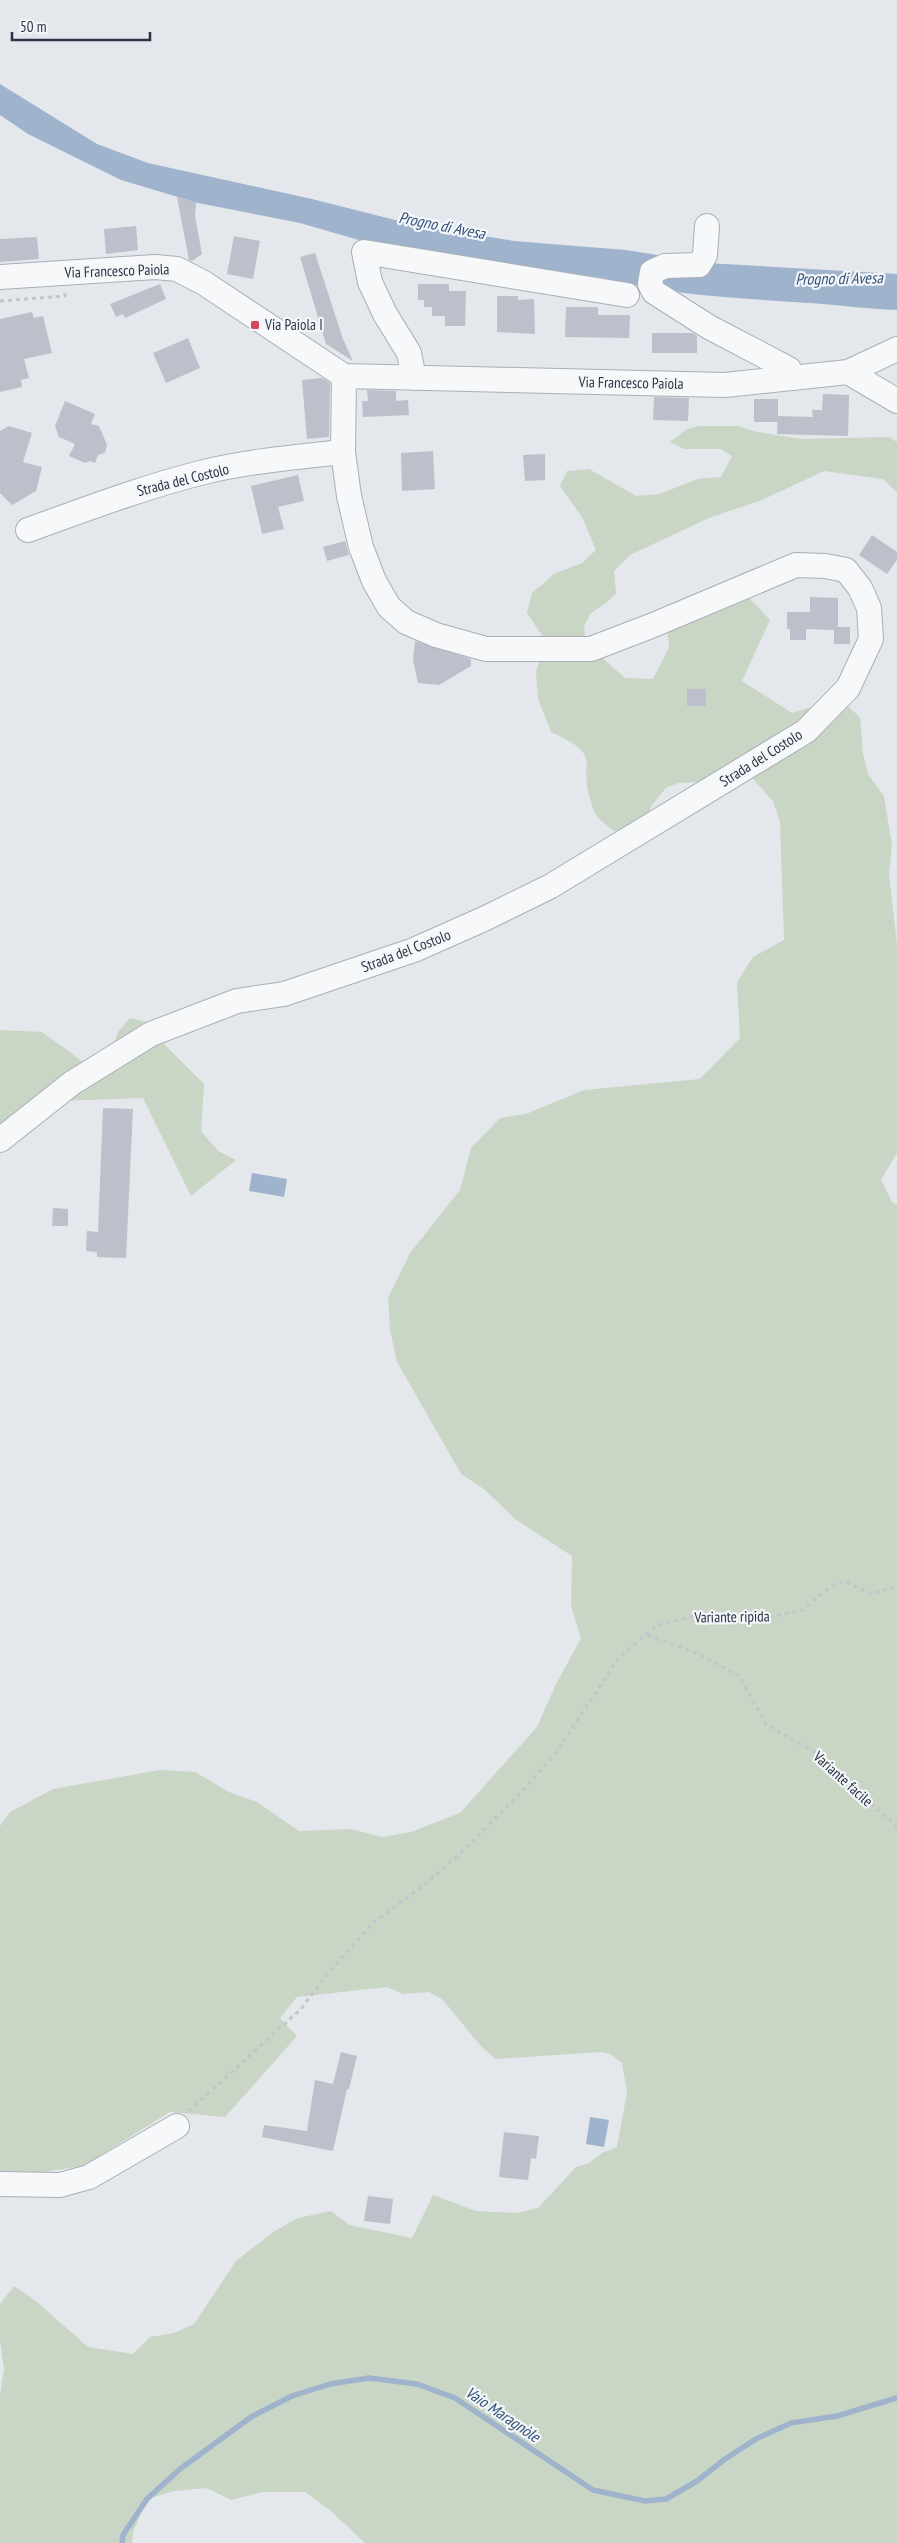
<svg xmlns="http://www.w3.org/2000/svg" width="897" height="2543" font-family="'PT Sans Narrow',sans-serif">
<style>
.green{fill:#c9d6c5}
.water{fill:#9fb4cc}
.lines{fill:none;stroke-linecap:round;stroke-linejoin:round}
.stream{stroke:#9fb4cc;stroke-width:5.5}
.building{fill:#bbc0ca}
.minor-casing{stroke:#a9aeb7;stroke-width:26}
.path{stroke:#c2c5cb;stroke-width:3;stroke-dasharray:4 4;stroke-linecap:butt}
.minor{stroke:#f7f8fa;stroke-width:24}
.poi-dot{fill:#d1495b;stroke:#f4f6f9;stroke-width:2}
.labels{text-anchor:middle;stroke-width:4.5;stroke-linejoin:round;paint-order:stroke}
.street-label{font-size:15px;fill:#2b3445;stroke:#f4f6f9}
.poi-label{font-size:15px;fill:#2b3445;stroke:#f4f6f9;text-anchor:start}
.water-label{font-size:16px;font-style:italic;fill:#34527a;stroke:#f4f6f9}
</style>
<rect width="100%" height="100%" fill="#e4e7ec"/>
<path class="green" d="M699 426H738L757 432 802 439 889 437 897 442V492L883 479 824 471 762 500 709 518 630 555 614 571 616 593 606 603 591 613 584 626 585 637 599 655 625 678 653 679 669 647 667 624 742 590 770 620 742 681 792 713 839 699 860 717 863 754 868 774 884 796 892 846 889 873 897 946V1153L881 1180 892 1202 897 1205V2543H365L332 2512 305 2492H262L231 2500 207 2488 174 2491 147 2499 133 2532 132 2543H0V2395L4 2369 0 2340V2304L14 2286 36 2301 88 2347 133 2354 150 2337 174 2333 194 2324 236 2261 273 2232 298 2218 331 2211 349 2225 412 2238 433 2195 476 2211 517 2213 538 2208 576 2167 589 2163 602 2153 617 2147 627 2092 622 2063 610 2054 600 2052 495 2059 480 2045 442 1999 429 1992 403 1994 387 1987 297 1997 280 2018 297 2036 225 2117 170 2112 83 2166 41 2172 0 2171V1826L10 1812 53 1789 160 1770 195 1772 229 1792 257 1802 299 1831 351 1829 382 1837 411 1832 460 1813 537 1727 556 1684 581 1638 571 1606 572 1556 515 1519 484 1489 461 1474 397 1362 390 1330 388 1298 410 1253 460 1190 471 1148 500 1118 526 1114 584 1090 700 1079 740 1038 737 982 753 957 784 940 780 822 773 801 753 779 678 783 666 788 651 806 644 831 623 838C615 831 603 824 597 816 594 812 592 806 591 801 576 762 607 757 551 732L538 699 536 672 546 641 527 613 532 593 554 574 582 563 596 550 582 517 560 486 567 471 589 469 636 496 659 494 698 479 721 477 732 456 720 449H684L670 442 687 429Z
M130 1018 151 1023 164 1044 204 1084 201 1131 218 1151 236 1160 191 1196 143 1098 58 1101 0 1148V1030L42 1032 78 1058 95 1075 106 1069 118 1032Z"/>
<path class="water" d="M0 84 97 144 148 163 312 199 415 225 514 241 626 250 707 263 897 274V310C867 309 839 305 809 303 737 298 674 296 604 278L376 245 300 223 198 203 121 180 28 134 0 115Z
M252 1173 287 1179 284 1197 249 1191Z
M590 2117 609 2120 604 2147 586 2144Z"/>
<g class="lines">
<path class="stream" d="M122 2543 123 2535 147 2499 180 2469 251 2417 292 2396 330 2384 369 2378 417 2384 455 2398 593 2490 645 2501 666 2499 697 2481 725 2459 756 2439 791 2423 837 2416 897 2398"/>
</g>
<path class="building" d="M177 197 196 202 195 216 202 254 192 261 189 260Z
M136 226 138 250 106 254 104 229Z
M234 236 260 241 253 279 227 274Z
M37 237 39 259 0 262V239Z
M315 253 343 339 353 361 326 344 300 257Z
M160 284 166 299 125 318 123 314 116 317 110 304Z
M418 284H449V291H466L465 326H445V316H432V307H424V300H418Z
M497 296H518V300L534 299 535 334 497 332Z
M566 307H598V315H630L629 338 565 337Z
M32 312 34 318 43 316 52 353 24 359 29 378 21 380 22 387 0 392V319Z
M652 333H693L697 336V353H652Z
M188 338 200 368 166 383 153 353Z
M322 378 330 383 329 437 307 439 302 380Z
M367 390 396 391V401L408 400 409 415 363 417 362 401H368Z
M823 394 849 395 848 436 777 434 778 416 813 417 812 410H822Z
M654 397 689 398 688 421 653 420Z
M754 399H778V422H754Z
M65 401 95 414 91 424 99 426 107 445 105 453 98 455 95 463 90 461 85 463 69 456 75 444 59 437 55 426Z
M9 426 32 433 23 462 42 467 36 491 12 505 0 493V431Z
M433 451 435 489 402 491 401 453Z
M545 454V480L525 481 523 455Z
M298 475 304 501 278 507 284 529 262 534 251 486Z
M872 535 897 552V560L887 574 859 555Z
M345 541 349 555 327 561 323 547Z
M810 597 838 598V627H850V644H834V630L806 629V640H790V629H787V612H810Z
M415 641 471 659V666L439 685 418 683 413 660Z
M687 689H706V706H687Z
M103 1108 133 1109 126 1258 97 1257V1252L86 1251 87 1231 98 1232Z
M53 1208 68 1209V1226H52Z
M341 2052 357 2056 349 2089H347L333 2151 262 2137 264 2125 307 2131 315 2080 333 2084Z
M504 2132 539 2136 536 2159 531 2158 528 2180 499 2177Z
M368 2196 393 2199 390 2224 364 2221Z"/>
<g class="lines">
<g class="minor-casing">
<path id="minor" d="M707 226 705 255 699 265 665 266 652 272 650 284 654 292 709 327 789 369 794 378
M0 277 155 267 177 269 204 283 344 376 725 385 848 372 897 349
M848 372 897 401
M414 378 409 353 385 314 370 282 364 252 627 295
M28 530C86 509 144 487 204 472 250 461 297 457 343 452
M0 1140 72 1083 151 1034 237 1001 284 994 414 950 486 918 551 886 806 731 848 688 871 639 869 608 860 588 846 570 825 566 796 565 651 626 591 649H486L436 635 406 622 389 607 374 581 361 547 349 496 343 452 344 376
M0 2184 60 2185 89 2177 177 2126"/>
</g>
<path class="path" d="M0 301 65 296V293
M648 1635 701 1655 739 1676 766 1724 814 1752 820 1762 897 1826
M189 2111 301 2009 328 1973 374 1922 423 1886 468 1846 522 1791 558 1750 619 1657 658 1625 699 1615 760 1619 803 1610 830 1587 844 1581 871 1594 897 1586"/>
<use href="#minor" class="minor"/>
</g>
<rect class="poi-dot" x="250" y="320" width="10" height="10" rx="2.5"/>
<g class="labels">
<g class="street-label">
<text transform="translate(117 271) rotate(-2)" y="5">Via Francesco Paiola</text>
<text transform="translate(631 383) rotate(1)" y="5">Via Francesco Paiola</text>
<text transform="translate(183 480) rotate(-14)" y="5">Strada del Costolo</text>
<text transform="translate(761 758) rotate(-32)" y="5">Strada del Costolo</text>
<text transform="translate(406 951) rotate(-21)" y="5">Strada del Costolo</text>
<text transform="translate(732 1617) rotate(-1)" y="5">Variante ripida</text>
<text transform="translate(843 1779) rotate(42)" y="5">Variante facile</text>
</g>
<g class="poi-label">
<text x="265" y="330">Via Paiola I</text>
</g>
<g class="water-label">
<text transform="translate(442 225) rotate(11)" y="6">Progno di Avesa</text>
<text transform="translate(839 278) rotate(-1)" y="6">Progno di Avesa</text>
<text transform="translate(503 2414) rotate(34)" y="6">Vaio Maragnòle</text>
</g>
</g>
<path d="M12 32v8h138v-8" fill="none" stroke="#2b3445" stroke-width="2.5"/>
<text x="20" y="32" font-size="15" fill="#2b3445" stroke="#f4f6f9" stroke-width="4" paint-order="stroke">50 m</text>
</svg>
